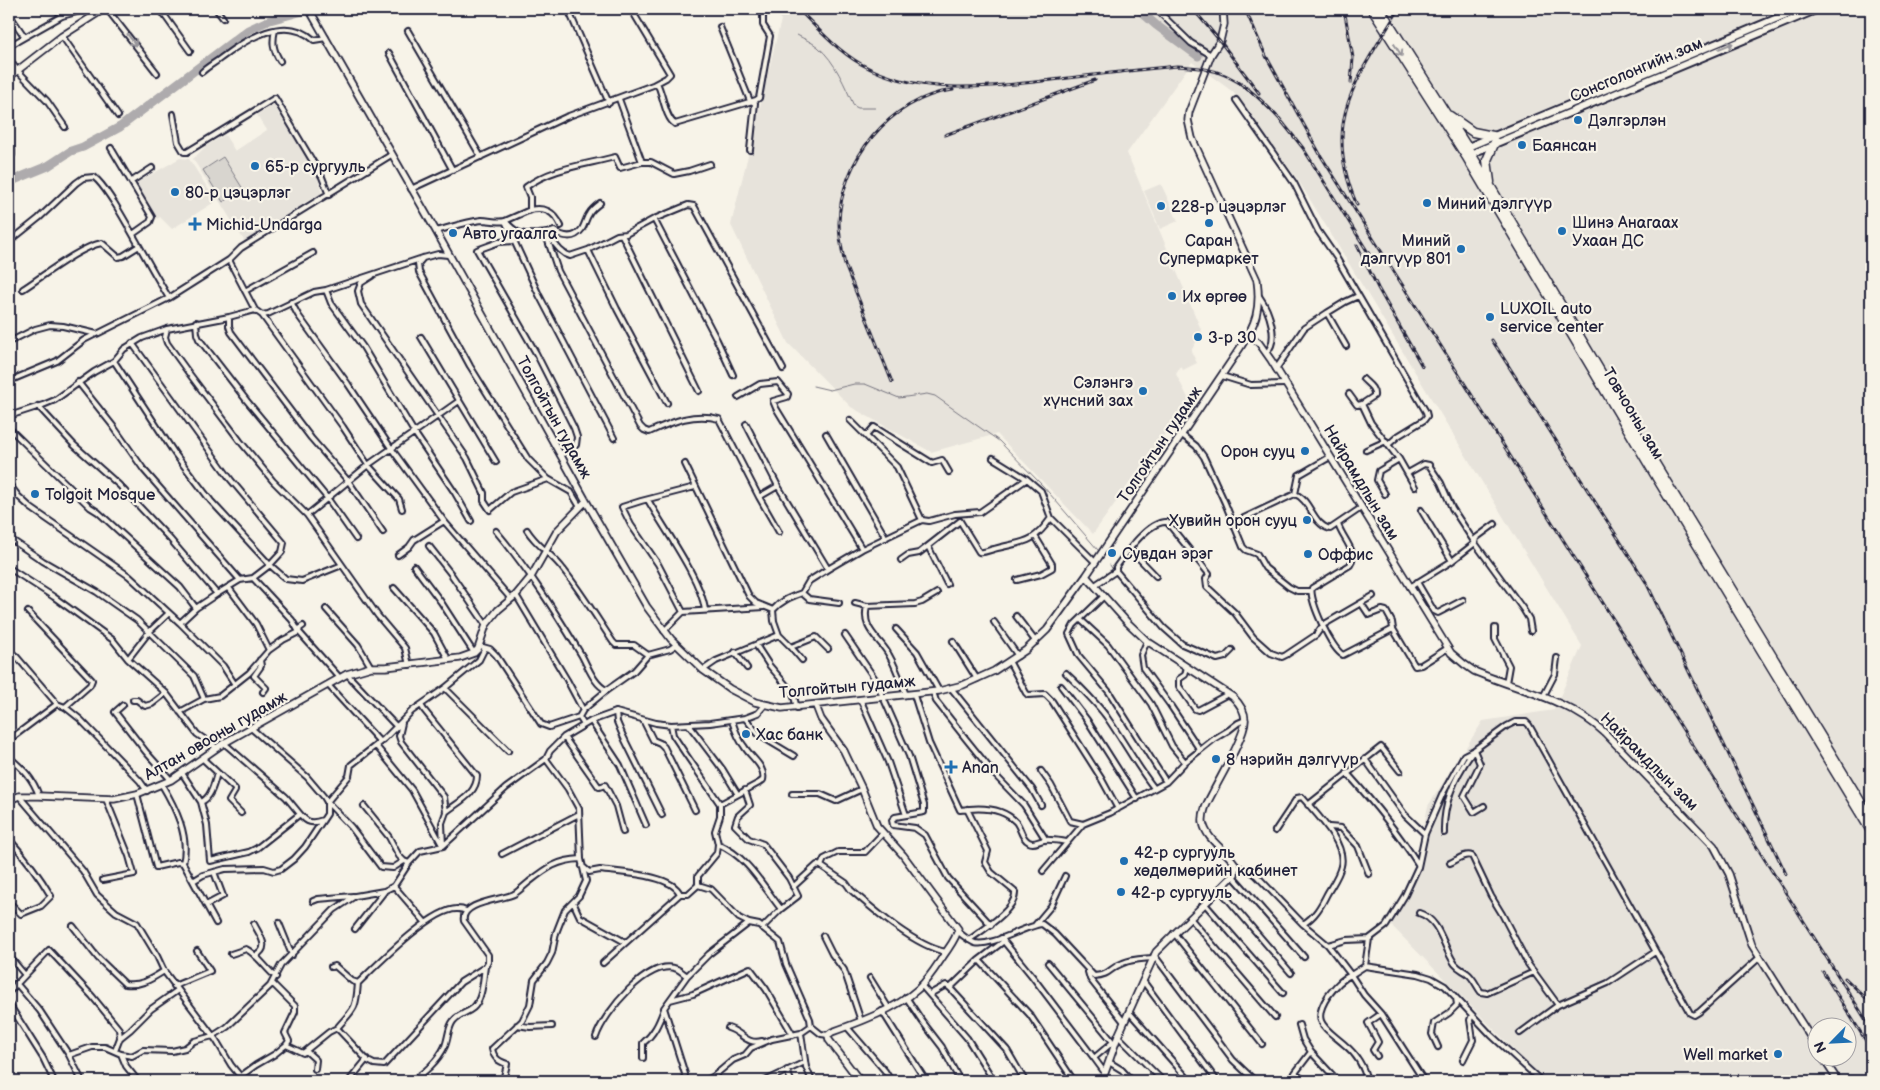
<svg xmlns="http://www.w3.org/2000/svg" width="1880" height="1090" font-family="'Balsamiq Sans',sans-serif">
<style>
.built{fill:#e7e3db;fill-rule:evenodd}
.green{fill:#d8d5cf;stroke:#7d7c85}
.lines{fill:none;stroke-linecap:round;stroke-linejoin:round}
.stream{stroke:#76747f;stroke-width:1}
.river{stroke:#aeabad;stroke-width:9}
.street-casing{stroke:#22223b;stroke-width:8}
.secondary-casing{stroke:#22223b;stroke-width:9}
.primary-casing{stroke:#22223b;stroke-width:10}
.highway-casing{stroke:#22223b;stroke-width:11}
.street{stroke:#f7f3e8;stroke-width:4}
.secondary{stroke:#f7f3e8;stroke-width:5.5}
.primary{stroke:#f7f3e8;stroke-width:6}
.highway{stroke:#f7f3e8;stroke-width:8}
.rail-casing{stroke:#22223b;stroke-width:3}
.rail{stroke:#f7f3e8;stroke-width:1;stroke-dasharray:4;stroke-linecap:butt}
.oneway{stroke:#97959a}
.poi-dot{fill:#1f6fb2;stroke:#f7f3e8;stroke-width:2}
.labels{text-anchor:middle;stroke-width:4.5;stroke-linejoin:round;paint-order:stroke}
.street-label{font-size:16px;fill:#22223b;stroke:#f7f3e8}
.poi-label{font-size:16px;fill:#22223b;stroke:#f7f3e8;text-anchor:start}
</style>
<rect width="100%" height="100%" fill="#f7f3e8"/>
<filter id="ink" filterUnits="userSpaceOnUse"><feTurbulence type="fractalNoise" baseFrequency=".02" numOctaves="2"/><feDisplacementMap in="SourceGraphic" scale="10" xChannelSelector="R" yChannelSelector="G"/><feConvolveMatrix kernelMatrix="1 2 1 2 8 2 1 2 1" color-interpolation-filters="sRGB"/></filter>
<g filter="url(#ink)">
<path class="built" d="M773 9H1871V1081H1556L1537 1073 1390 924 1415 868 1428 806 1483 721 1554 710 1582 646 1298 180 1233 92 1192 62 1127 153 1202 332 1191 351 1197 363 1183 370 1181 366 1176 374 1189 400 1093 534 997 434 931 452 851 407 788 343 731 225 781 20ZM1818 1028H1848V1058H1818Z
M273 104 317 174 322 195 316 196 304 203 298 210 245 242 193 159 206 146 225 135 235 151 267 130 257 115Z
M180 158 189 159 216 201 172 229 160 217 157 219 135 184Z
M1161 184 1178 221 1160 229 1144 191Z"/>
<path class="green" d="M223 157 243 189 223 202 203 170Z"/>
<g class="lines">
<path class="stream" d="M797 35C804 39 812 42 818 47 835 61 845 86 854 106L858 108H875
M813 386 830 390 854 384H865L899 398 927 394 935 396 999 441 1043 486 1098 550
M1110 565 1113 570"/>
<path class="river" d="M1138 9 1156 25 1198 56
M9 182 48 166 71 151 83 147 120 127 248 30 270 20 310 9"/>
<g class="street-casing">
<path id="street" d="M56 9 62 16
M107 9 157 73
M160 9 190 51
M216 9 223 18
M568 9 609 103
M1156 9 1191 43 1211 55
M9 14 24 36
M720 27 750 101 755 103 750 150
M275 30C272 42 273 50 280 61
M408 31 481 157
M62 36 118 116
M9 46 62 16 88 9
M389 53 452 169
M9 59 17 70 47 101 65 127
M202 72C208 66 215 63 221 58 246 39 285 14 314 40L326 38
M657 83C663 94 665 118 675 124L756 100 759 98 770 36 763 25V9
M619 99 642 162
M1236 100 1294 183 1318 231 1336 257 1426 412 1427 416 1424 420 1398 436 1389 444
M173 114 178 142 184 152H187L275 98 322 177 329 195
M9 146 12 150V155L9 158
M111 148 152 217 150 222 133 234
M132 181 152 168
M411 189 566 117 653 85 666 78 670 74 631 9
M530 210C545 207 554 211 561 226
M654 219 717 340 733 375
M436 231C451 227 466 222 482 220 490 220 497 223 505 221 517 234 521 235 538 234 545 233 547 234 554 231 563 237 574 240 582 229 585 224 586 218 589 214 591 210 596 206 600 203
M546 235 558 271 640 426 644 430 649 432C672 422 694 412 719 419L759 497 779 532
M622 235 699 391
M548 236 560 250 565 254 570 256 588 250 617 235 626 234 654 219 688 205 694 206 783 369
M514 241 499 242 477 250 536 353 574 428 577 437 576 445 560 454
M9 242 39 218 76 183 83 178 94 177C103 184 108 194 115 204 134 235 150 267 169 298
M588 250 617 309 667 403
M423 258 418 264 419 272 470 366 528 459 548 479
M372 276 361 283 358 291 361 304 467 458 484 493V501L490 510 511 492 548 479 571 492 580 507
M23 289C42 277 81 246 102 243L118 257 123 256 139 246
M326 290 331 303 363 347 414 432 455 493 471 521
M245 291 313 253
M1259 296C1269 310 1280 340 1266 353
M291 302 298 315 348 384 391 448 444 521 511 599
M255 310 262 315 268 314 314 292 326 290 423 258 438 254 448 255
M1327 313 1345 302 1358 296
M262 315 343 427 368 465 399 499 402 509
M229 317V326L231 332 311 438 349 482 383 532
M196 322 197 334 199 339 247 401 328 499 356 539
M167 329 165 337 167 343 188 372 240 441 273 481 307 515 378 616 405 648 409 665
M421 337 496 462
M9 342 35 329 50 325 63 326 97 334 169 298 229 260 241 248 391 155
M132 343 231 480 284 543 282 552 270 565 253 578 240 580 217 594 196 608 180 623
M114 361 175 454 211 501 270 565 286 579 302 581 342 565
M1276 369 1304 328 1327 313 1346 346
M1222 376 1251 385 1285 384
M1363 379C1368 384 1375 388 1374 396L1362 404 1371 423 1399 459 1415 487
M9 381 57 361 84 340 96 334
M78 382 113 426 144 470 240 580
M1349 394 1357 405 1362 404
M738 397 760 384 778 382 788 394 787 397 773 401 776 408 862 549
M38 406 74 445 119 485 170 539 217 594
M9 416 43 405 55 400 94 372 114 361 124 349 142 338 167 329 229 317 255 310 229 260
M850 420 897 467 922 520
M746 424 778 486 828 569
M9 428 90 507 98 512 180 587 196 608
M826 434 886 538
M1182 435 1196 446 1204 457 1225 503 1243 547 1246 550 1257 554 1265 568 1289 587 1297 591H1311
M866 436 874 427 932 463 942 460 949 472
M614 438 539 295 505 221 530 210V197L526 187C551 168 585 165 615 157L620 168 642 162H651L674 174 689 171 710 164
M1366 450 1386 441
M993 458 1027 479
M685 464 749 596 756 603 773 610
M1408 473 1424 464 1429 465 1441 483 1452 508 1475 543 1476 538 1495 524
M9 484 18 496 31 508 129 576 180 623 223 666 234 683
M1295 494 1299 475 1330 457
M1385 494 1377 480 1379 471 1399 459
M759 497 778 486
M648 500C664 529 701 579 705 610
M1421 510 1452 561
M307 515 368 465 459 401
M1051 518 1095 562
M1233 523 1295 494C1311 500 1312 524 1330 529L1361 508
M1338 524C1341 537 1359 552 1350 565L1312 588C1308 599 1332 650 1343 655L1393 629
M527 530C536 545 552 554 563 569 581 592 597 618 613 642L616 645H634L648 655
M496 531C529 570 556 613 582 656 588 667 595 686 607 690
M9 538 43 561 97 592 137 620 194 676 204 699
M429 546 451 574 486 625
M928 546 947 584
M1130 549 1156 576
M398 555 409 547 414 540 444 521
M901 560 908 555 919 553 960 521
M414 566 441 602 474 653
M9 568 54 597 113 640 128 659 166 693 197 734 217 748
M1116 571 1164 628 1182 644 1217 659 1225 657 1232 650
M253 578 292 620 299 632 340 678
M1017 580 1041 574 1052 568V564L1035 536
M1417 582 1434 611 1438 613 1463 600
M1095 585 1116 571V567C1126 553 1149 520 1167 522L1209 574 1206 579 1207 587 1235 613 1253 637 1271 653 1282 657 1286 655 1316 635 1323 625 1373 596
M1410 587 1452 561 1475 543 1523 609 1529 619 1531 631
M229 588 256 624 269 650
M394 588 434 633 448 659
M802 593 809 599 839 603
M516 595 567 680 583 710 579 717
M1104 596 1074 625 1069 634 1079 656 1109 692 1166 782
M855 603 867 606 915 604 922 602 937 593
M1361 603 1369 615 1382 610 1386 611 1392 622 1393 629 1415 666 1421 665 1448 648
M867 606C861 630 880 638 889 655 896 667 901 682 906 695
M326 609 358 645 371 667
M28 612 92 680 90 685 65 707
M683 612 658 564 631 525 622 507 641 501 695 487
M1016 616 1036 642
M1081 620 1108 645 1151 704 1172 746 1185 762
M994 622 1018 656
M1495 628V639L1509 666 1506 683
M896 629 917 652 939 691
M664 631 683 612 764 607
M779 635 791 647 816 637 828 649
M845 635 875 679 879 688 909 756 924 805V812L895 817 892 820 893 825 915 828 925 835 948 878 991 925
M953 641 977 679
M1147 641 1141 655 1143 668 1170 705 1200 750
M756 645 769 665 793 693 797 708
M483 647 490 649 496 655 541 724 549 727 579 717 584 725
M791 647 802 660
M9 651 16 656 57 704 65 707 80 719 140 781 147 791
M735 652 747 668
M128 659 149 632 169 613
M260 660 261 666 254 676 266 688 263 692
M1009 661 1026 693 1028 695 1045 694 1052 701 1101 778 1118 809
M1187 667 1185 675 1179 679V686L1195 709 1198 710 1228 694
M703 670 716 661 779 635 774 621 773 610C781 601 790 597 802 593L809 581 828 569 862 549 922 520 929 521 955 514 980 512 1027 479 1041 491 1051 518C1032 545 1024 541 994 549 989 550 985 553 979 552L960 521
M1066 673C1080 687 1094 700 1106 716 1123 740 1136 765 1154 788
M347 674 397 727
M328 685 380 742
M1061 686 1087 720 1137 799
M445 688 508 751
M951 688 1032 789 1041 805
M933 692 936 701 966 739 995 775 1024 805 1046 840
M914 695 929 743 960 810C979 807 1002 807 1016 822 1021 828 1021 838 1029 842 1034 845 1038 841 1044 840 1051 839 1060 841 1067 842
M1543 697 1555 674 1557 658
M133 700H137L145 706 152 704 166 693
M861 701 888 762 906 815
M123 705 115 712 146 752 171 780
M421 705 424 710 477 776C477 794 458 802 446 812
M583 710 607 690 634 671 648 655 670 649 676 645
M180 712 204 699 220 696 249 673 269 650 283 640 299 632 300 628 303 626
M616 712 617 722 623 736 662 815
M745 718 759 735 794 756
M643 720 653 740 660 743 664 747 695 810
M591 721 620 765 646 825
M402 723 399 736 401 742 444 797 446 812 442 823 443 846
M671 725 673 735 687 756 720 804
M689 725 723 770 737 793
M564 737 599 787 605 785 616 806 623 832
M9 740 57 704
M224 743 286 797 300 814
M376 746 412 790 441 843
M1474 750 1480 764 1464 796 1474 812 1484 806
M9 757C23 769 33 778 39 796
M203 759 235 789V791L229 801 241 813
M1365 759 1405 815 1425 834
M1041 771 1051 785 1070 821 1083 824
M182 773 201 802 207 825 210 861 249 852 257 848 300 814C307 823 312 824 323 820
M1347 773C1373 802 1397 831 1418 864
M162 785C175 807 190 836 183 863
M745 790 750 805 738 816 735 825 749 839 763 844 789 878 798 896 781 909 762 928
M137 794 156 867 178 862 183 863 193 881 203 875 225 869 264 868 274 871 281 869 294 859 305 847 327 814V802L324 797 307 777 251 728
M792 794H820L836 801 862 789
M19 796 83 871 97 895 116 912 137 923 157 956 164 971 216 1040 231 1065 244 1081
M201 802C211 798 214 784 217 773
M1308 805 1381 747 1400 771
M364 806 389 837 399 856 404 861
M967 809 988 851 985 862 991 872 1015 892C1017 909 981 931 969 940
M1329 827 1341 828 1358 846 1369 874
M1444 833C1443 803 1456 774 1474 750
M9 839C25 857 39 875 51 896L41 906 21 914 9 902
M718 844C748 857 762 885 781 909
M502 854 579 814
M409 863 404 861 393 868 381 867 351 827 327 802 349 776 351 765 384 739 412 711 445 688 479 660 485 648
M1450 863C1457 860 1465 853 1472 856L1491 896 1502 914 1528 964 1558 1005 1520 1033
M582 866 589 872 600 870C620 873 672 874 680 894
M821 866 824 859 838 852H865L883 833
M1236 867 1249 870 1256 875 1303 924C1315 917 1321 906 1327 894 1332 885 1339 876 1341 866 1347 843 1315 813 1302 797L1297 798 1275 831
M1043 871 1083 824 1110 813 1166 782 1185 762 1214 739 1229 730 1238 723 1245 720
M1233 876 1304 957
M103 880 134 874 129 856 106 799
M193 881 216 923
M698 885V876L717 853 718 844 715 831 720 816V804L759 783 763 780C766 766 750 757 744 746 738 739 735 730 732 721
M394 886 425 922
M793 887 817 865 821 866 846 883 851 890C875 911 915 946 946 952
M1220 890 1291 973
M313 901 318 899 353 896
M573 902 580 917 625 942
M1205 904 1283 993
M206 905 223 896 214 872
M1419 913C1441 920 1443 948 1455 964 1459 969 1463 970 1467 973 1473 977 1477 987 1481 992L1487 993 1534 972
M1190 918 1275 1017
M279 923 292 955
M254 924C260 936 271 948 255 956
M1303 924 1328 945 1346 940 1369 939
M1035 925 1051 906 1065 876
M73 926 98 958 125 984C141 986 150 980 164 971
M355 929 384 892
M958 932C963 935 969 941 975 943 992 947 1024 926 1042 924L1055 934 1094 976C1111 975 1109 968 1123 963 1132 959 1143 959 1152 958
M1174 933 1262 1044
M823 936 832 954 844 970 861 1021
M1001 938 1032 976 1094 1058 1113 1042 1048 963
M1328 945 1351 975C1341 979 1334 988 1328 996 1310 1023 1326 1028 1345 1045 1356 1054 1364 1067 1367 1081
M231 954 246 949C258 955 265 968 276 977
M1154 955 1233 1060 1255 1081
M9 956 25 975
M979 960 1030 1015 1074 1081
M603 963 680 894H688L698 885 711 889 739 918 749 923 759 925 780 942 786 964 810 1019 811 1026 801 1033 806 1067 812 1081
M1365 966 1418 974 1431 978 1445 986 1491 1035 1541 1081
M331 967 335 966 352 981 358 983
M1088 972 1090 979 1124 1022
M870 978 888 1007
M1143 981 1217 1081
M16 983 40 1011 69 1055
M272 983 295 1006V1012L285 1033 289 1041 286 1045
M921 985 967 1038 994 1081
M174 986 210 971 197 951
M950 988 979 960 1004 941
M9 992 49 950 92 996 119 1029 120 1038 115 1051
M930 994 946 985 950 988 1007 1050 1025 1081
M906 997 922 1021 942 1047 960 1081
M670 1000 693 994 750 968 766 989 793 1035
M9 1004 43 1058 54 1081
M1558 1005 1608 983 1655 952
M882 1011 926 1081
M1129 1012 1190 1081
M517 1025 530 1027 552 1026
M811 1026 821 1034 828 1035
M847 1027 885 1071 891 1081
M337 1028C354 1008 356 1011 358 983 377 965 433 907 458 909 461 909 464 910 466 911
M728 1028C742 1032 746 1045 762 1041
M1118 1036 1163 1081
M596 1037C604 1013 649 957 677 969 680 970 684 974 687 976
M120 1038 130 1030 151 1009 178 990
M1438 1047 1432 1034 1434 1023 1449 1013 1457 1005 1456 998
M306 1051 316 1060 315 1069
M1311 1052 1338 1081
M121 1054 126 1066 138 1081
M1377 1056 1373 1050 1378 1042 1368 1023 1381 1014
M643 1058V1043C654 1034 659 1023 664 1009
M1094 1058 1105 1073
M1463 1060 1473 1040 1470 1020 1472 1015
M1109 1062 1122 1070 1132 1081
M787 1070 791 1081
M1295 1073 1311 1052 1303 1039 1299 1025
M82 1081 69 1055 92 1047H105L121 1054 132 1056 143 1050 172 1051 185 1048 194 1041 213 1036 227 1027 270 986 281 965 334 910 355 896 384 891 394 886 409 863 420 851 443 846 506 788 546 759 550 751 564 737 591 721 616 712 656 723 671 725 710 723 745 718 758 713 765 705
M234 1081 256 1065 275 1054 286 1045 303 1053 329 1032 337 1028 368 1061 374 1064 384 1065 461 982 485 967 488 962V955L464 921C460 902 502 900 514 894 519 891 524 886 529 882 547 868 557 860 581 859
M349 1081 367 1059
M410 1081C424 1074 438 1061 445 1046 448 1039 448 1030 452 1023 457 1014 466 1014 473 1008 483 999 483 979 485 967
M503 1081 507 1064C498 1061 494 1058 492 1049L522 1021 530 1005 534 980 547 963 552 953 556 933 565 910 579 896 586 881 581 859 579 809 568 789 546 759
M684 1081 685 1074 664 1008 687 976 709 954 749 923
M705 1081 714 1076 733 1060 745 1055 751 1048 772 1039 801 1033
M765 1081 805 1062
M1290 1081 1295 1073 1305 1081
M1424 1081 1381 1014 1364 995 1351 975 1365 966 1369 939 1386 926 1405 895 1418 867 1425 834 1443 793 1464 755 1474 750 1507 726 1515 722H1526L1529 725 1690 1013 1694 1015 1699 1012 1759 958"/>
</g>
<g class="secondary-casing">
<path id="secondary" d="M309 9 436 231 586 501 647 607 671 639 703 670 730 689 755 702 782 708 939 691 963 685 994 671 1026 650 1047 630 1086 576 1240 348C1256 324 1261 309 1257 280L1192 138 1188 120 1189 112 1211 55 1220 41 1224 24 1223 9
M9 77 62 36 104 9
M1249 335 1259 343 1271 360 1451 653 1464 664 1474 671C1518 690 1569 699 1605 733L1714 846 1729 874 1752 945 1818 1049
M1086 576 1127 622 1147 641 1233 697C1239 703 1245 711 1245 720 1246 734 1221 776 1214 790 1209 800 1202 810 1203 822 1206 840 1226 850 1235 864V874L1156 952 1118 1036 1102 1081
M816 706 821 719 844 751 862 789 877 826 903 855 958 929C957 937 950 946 946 952 937 965 929 979 918 989 896 1009 860 1022 832 1032L828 1035 829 1040 860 1081
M9 800 19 796H39L114 799 137 794 171 780 224 743 347 674 371 667H386L460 658 474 653 478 649 486 625 498 610 516 595 531 577 557 531 586 501
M1823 1058 1838 1081"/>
</g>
<g class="primary-casing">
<path id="primary" d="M1463 149 1799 9
M1468 155 1818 9"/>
</g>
<g class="highway-casing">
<path id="highway" d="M1372 9 1466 156 1658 480 1871 831
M1380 9 1467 147 1650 455 1871 819
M1450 116 1473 132 1493 136
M1490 182 1487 160 1495 142"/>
</g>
<use href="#street" class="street"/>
<use href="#secondary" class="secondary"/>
<use href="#primary" class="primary"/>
<use href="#highway" class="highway"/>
<g class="rail-casing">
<path id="rail" d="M798 9C818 29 837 50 861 64 920 97 988 87 1052 80 1093 75 1135 70 1177 66 1186 67 1196 67 1205 69 1238 74 1263 101 1284 124
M1193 9 1220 41 1259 93
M1245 9 1266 56 1321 156 1871 1028
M1344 9 1353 58 1351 83
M1279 118 1303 148 1369 254
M945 135 1095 80
M1357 205C1320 121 1357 79 1399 9
M1357 245 1378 288 1422 366
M1492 340 1646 582 1786 874
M892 382 845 265C842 251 839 237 839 223 840 161 890 98 953 90
M1823 972 1871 1049
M1845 978 1871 1003"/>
</g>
<use href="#rail" class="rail"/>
</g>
<defs><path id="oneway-shaft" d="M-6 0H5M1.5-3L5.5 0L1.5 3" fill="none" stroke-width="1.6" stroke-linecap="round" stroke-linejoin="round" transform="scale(1.25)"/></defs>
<g class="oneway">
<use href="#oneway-shaft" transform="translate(132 40) rotate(52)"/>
<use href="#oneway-shaft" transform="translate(1726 46) rotate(-22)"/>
<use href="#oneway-shaft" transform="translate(1398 50) rotate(57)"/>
</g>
</g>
<g class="poi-dot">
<circle cx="1578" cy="120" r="5"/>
<circle cx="1522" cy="145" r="5"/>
<circle cx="255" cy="166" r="5"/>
<circle cx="175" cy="192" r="5"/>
<circle cx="1427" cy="203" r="5"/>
<circle cx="1161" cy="206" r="5"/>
<circle cx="1209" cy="223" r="5"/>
<path d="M192.5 216.5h5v5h5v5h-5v5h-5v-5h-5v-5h5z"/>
<circle cx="1562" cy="231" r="5"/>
<circle cx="453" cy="233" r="5"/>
<circle cx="1461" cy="249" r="5"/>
<circle cx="1172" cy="296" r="5"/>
<circle cx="1490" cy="317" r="5"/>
<circle cx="1198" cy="337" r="5"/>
<circle cx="1143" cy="391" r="5"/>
<circle cx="1305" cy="451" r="5"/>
<circle cx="35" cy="494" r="5"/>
<circle cx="1307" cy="520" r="5"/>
<circle cx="1112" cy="553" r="5"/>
<circle cx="1308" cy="554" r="5"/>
<circle cx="746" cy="734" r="5"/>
<circle cx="1216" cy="759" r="5"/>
<path d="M948.5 759.5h5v5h5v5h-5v5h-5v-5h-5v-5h5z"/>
<circle cx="1124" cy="861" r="5"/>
<circle cx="1121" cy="892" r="5"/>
<circle cx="1778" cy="1054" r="5"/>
</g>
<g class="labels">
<g class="street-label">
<text transform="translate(1636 69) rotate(-23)" y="6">Сонсголонгийн зам</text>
<text transform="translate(1634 413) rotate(59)" y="6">Товчооны зам</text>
<text transform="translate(555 417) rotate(61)" y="6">Толгойтын гудамж</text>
<text transform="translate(1159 444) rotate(-56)" y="6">Толгойтын гудамж</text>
<text transform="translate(1362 482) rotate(59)" y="6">Найрамдлын зам</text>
<text transform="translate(847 686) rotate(-5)" y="6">Толгойтын гудамж</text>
<text transform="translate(215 735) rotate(-30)" y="6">Алтан овооны гудамж</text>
<text transform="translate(1650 761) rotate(45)" y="6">Найрамдлын зам</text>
</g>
<g class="poi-label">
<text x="1588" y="126">Дэлгэрлэн</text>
<text x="1532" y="151">Баянсан</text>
<text x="265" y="172">65-р сургууль</text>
<text x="185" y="198">80-р цэцэрлэг</text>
<text x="1437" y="209">Миний дэлгүүр</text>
<text x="1171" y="212">228-р цэцэрлэг</text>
<text x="1572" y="228">Шинэ Анагаах<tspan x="1572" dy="18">Ухаан ДС</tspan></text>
<text x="206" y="230">Michid-Undarga</text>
<text x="463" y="239">Авто угаалга</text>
<text x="1209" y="246" text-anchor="middle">Саран<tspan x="1209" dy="18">Супермаркет</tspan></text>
<text x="1451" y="246" text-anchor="end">Миний<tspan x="1451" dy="18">дэлгүүр 801</tspan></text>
<text x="1182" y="302">Их өргөө</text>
<text x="1500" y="314">LUXOIL auto<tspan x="1500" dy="18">service center</tspan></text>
<text x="1208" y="343">3-р 30</text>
<text x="1133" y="388" text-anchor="end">Сэлэнгэ<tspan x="1133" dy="18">хүнсний зах</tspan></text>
<text x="1295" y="457" text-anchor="end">Орон сууц</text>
<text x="45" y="500">Tolgoit Mosque</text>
<text x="1297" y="526" text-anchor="end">Хувийн орон сууц</text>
<text x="1122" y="559">Сувдан эрэг</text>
<text x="1318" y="560">Оффис</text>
<text x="756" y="740">Хас банк</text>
<text x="1226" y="765">8 нэрийн дэлгүүр</text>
<text x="962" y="773">Anan</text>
<text x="1134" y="858">42-p сургууль<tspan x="1134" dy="18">хөдөлмөрийн кабинет</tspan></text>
<text x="1131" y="898">42-p сургууль</text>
<text x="1768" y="1060" text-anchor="end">Well market</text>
</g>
</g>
<rect width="1880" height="1090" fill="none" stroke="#f7f3e8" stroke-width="30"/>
<rect x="15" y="15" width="1850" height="1060" fill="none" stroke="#22223b" stroke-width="2" filter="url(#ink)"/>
<g transform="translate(1832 1042) rotate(246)"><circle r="24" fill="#f7f3e8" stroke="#a29fa3"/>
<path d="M0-4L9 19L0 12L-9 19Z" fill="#1f6fb2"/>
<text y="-8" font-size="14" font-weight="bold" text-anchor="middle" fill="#22223b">N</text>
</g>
</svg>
